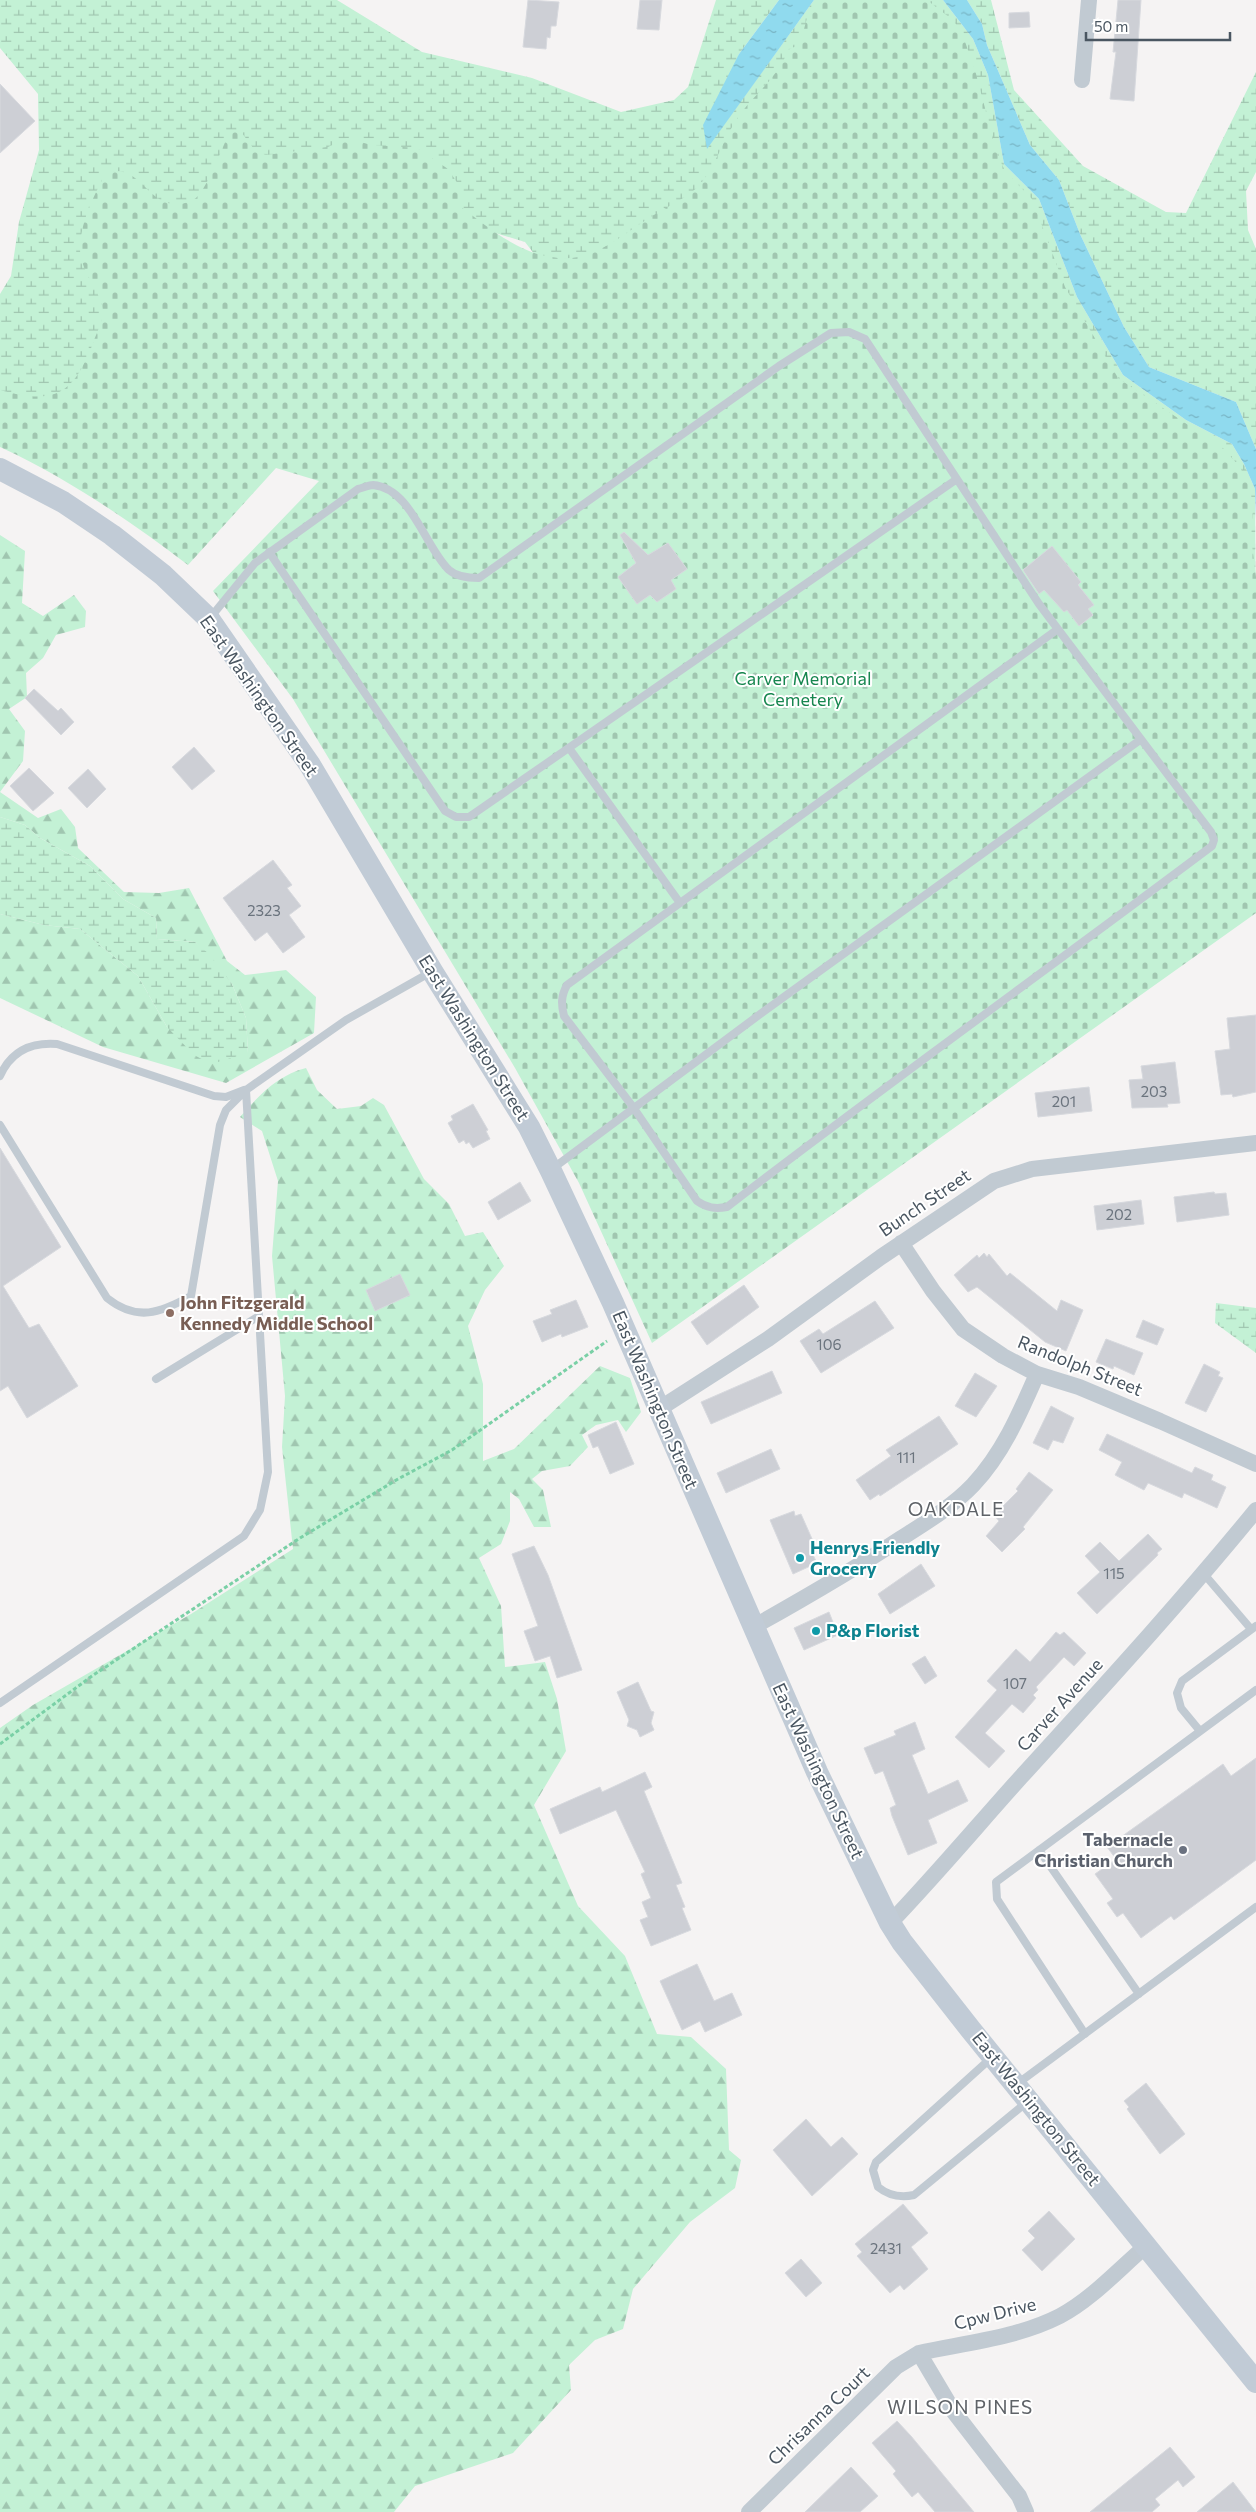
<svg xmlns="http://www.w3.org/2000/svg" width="1256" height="2512" font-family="Commissioner,sans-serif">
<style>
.forest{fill:url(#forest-firs)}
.wetland{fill:url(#wetland-marsh)}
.cemetery{fill:url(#cemetery-stones)}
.water{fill:url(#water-ripples)}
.building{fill:#cdcfd5;stroke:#d7d9de}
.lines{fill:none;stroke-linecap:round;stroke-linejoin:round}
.path{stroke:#7ad0a6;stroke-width:3;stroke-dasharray:4 2.5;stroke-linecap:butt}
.lane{stroke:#c1cad2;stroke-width:8}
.street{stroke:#c1cad2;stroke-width:16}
.secondary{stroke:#c1cbd6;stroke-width:22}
.education-dot{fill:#8d6e63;stroke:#fff;stroke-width:2}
.culture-dot{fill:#0f9aa8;stroke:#fff;stroke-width:2}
.worship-dot{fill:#6b7280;stroke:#fff;stroke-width:2}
.labels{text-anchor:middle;stroke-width:4;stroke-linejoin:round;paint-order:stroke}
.number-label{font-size:15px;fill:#6b747e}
.park-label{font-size:18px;fill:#17864f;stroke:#fff}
.street-label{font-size:18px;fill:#4a5661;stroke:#fff}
.education-label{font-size:18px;font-weight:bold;fill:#785e54;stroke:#fff;text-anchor:start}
.culture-label{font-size:18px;font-weight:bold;fill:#0d838f;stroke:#fff;text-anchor:start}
.worship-label{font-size:18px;font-weight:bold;fill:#5b616d;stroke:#fff;text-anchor:end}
.neighbourhood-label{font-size:19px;letter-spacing:1px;fill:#5f6368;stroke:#fff}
</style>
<defs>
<pattern id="forest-firs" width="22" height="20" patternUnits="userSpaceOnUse" patternTransform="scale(1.25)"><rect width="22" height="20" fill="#c3f1d5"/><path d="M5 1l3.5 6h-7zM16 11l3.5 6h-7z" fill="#a0c6b0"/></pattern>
<pattern id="wetland-marsh" width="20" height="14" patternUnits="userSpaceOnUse" patternTransform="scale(1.25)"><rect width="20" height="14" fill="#c3f1d5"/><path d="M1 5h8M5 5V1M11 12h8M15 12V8" fill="none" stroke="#a0c6b0"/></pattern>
<pattern id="cemetery-stones" width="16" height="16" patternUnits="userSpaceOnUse" patternTransform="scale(1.25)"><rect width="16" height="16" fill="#c3f1d5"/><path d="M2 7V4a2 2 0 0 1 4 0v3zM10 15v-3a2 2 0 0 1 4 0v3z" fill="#a0c6b0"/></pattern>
<pattern id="water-ripples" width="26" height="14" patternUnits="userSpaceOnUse" patternTransform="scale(1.25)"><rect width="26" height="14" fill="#90daee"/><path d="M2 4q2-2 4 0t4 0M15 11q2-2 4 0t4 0" fill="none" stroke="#78b4c4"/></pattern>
</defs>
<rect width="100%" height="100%" fill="#f5f3f3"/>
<path class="forest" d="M0 535 25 551 22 603 43 616 74 595 86 611 85 627 56 635 43 658 26 673 27 697 9 709 25 731 23 761 0 792 38 818 61 809 75 827 78 848 124 892 159 893 189 888 227 961 245 975 286 970 316 997 314 1033 226 1083 103 1047 0 998V914L44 925 80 929 138 976 167 1027 248 1053 246 1018 232 984 195 942 157 939 156 918 123 899 90 866 40 838 25 825 0 817Z
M306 1068 317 1090 337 1109 361 1106 373 1098 384 1105 424 1179 449 1204 465 1236 483 1232 504 1266 485 1290 468 1326 483 1384V1461L514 1449 600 1366 630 1378 641 1412 626 1432 618 1420 596 1425 582 1435 588 1447 570 1466 542 1471 532 1479 543 1490 551 1527H534L519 1499 510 1492V1521L501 1544 479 1558 501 1606 505 1667 545 1662 557 1699 566 1751 534 1805 578 1906 625 1956 657 2034 691 2037 726 2069 729 2150 741 2160 735 2188 690 2222 633 2289 623 2329 595 2340 569 2365 571 2390 513 2453 415 2486 394 2512H0V1728L33 1705 191 1614 293 1549 282 1447 285 1396 272 1256 278 1181 262 1131 240 1117C258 1096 278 1075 306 1068Z"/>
<path class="wetland" d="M0 0H337L422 52 532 78 621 112 674 100 688 87 716 0H779L739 54 707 148 814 0H943L973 39 988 75 1004 164 1039 199 1077 297 1123 375 1186 420 1232 444 1244 464 1255 489 1256 644 673 216 558 285 525 242 341 186 120 367 0 423V294L11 276 19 222 39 150 38 94 0 48Z
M967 0H991L1014 90 1083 166 1166 212 1186 213 1256 72V172L1246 191 1248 230 1256 249V449L1236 402 1149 367 1124 327 1080 234 1059 180 1030 145 987 45 982 24Z
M0 817 25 825 40 838 90 866 123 899 156 918 157 939 195 942 209 954 232 984 246 1018 248 1053 211 1064 194 1055 167 1027 138 976 80 929 44 925 0 914Z
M1216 1303 1256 1308V1353L1215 1323Z"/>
<path class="cemetery" d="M821 0H927L954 21 963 36 975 70 997 154 1005 171 1032 199 1065 287 1118 378 1224 449 1240 467 1250 489 1253 509 1251 537 1256 577V913L652 1343 579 1183 515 1068 293 699 213 591 319 481 276 468 188 565C129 520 67 478 0 447V390C54 405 73 396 93 343 97 332 105 318 102 306 97 285 79 270 80 246 81 221 94 196 105 174 108 173 113 171 116 171 143 171 149 206 179 204 184 204 193 201 197 197 208 186 221 150 229 134L239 129 256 152 266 155 328 147 347 138 371 145 417 148 448 169 464 193 461 207C494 232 533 265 579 257 604 252 628 231 649 218 663 209 693 195 702 182 716 164 723 141 735 122 751 96 778 79 788 50L800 44 807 18Z"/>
<path class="water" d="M779 0H814L707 149 703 125 739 54Z
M943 0H967L982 24 987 45 1030 145 1059 180 1080 234 1124 327 1149 367 1236 402 1256 449V520L1255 489 1244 464 1232 444 1186 420 1123 375 1077 297 1039 199 1004 164 988 75 973 39Z"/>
<path class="building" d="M528 0 559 2 556 26H551L550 38 547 37 546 49 523 47Z
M640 0H662L659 30 637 29Z
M1118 0H1141L1134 101 1110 99 1116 52H1113Z
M1029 12 1030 27 1009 28V13Z
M0 84 35 121 0 153Z
M624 532 648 555 668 543 687 569 671 580 676 589 657 602 650 595 637 604 618 577 636 563 620 535Z
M1052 546 1081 582 1078 585 1094 605 1088 609 1093 615 1079 626 1067 610 1064 612 1044 590 1039 594 1023 570Z
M34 689 58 711 61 708 74 722 61 735 25 698Z
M194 747 215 771 192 790 172 767Z
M29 768 54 793 33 811 10 786Z
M88 769 106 789 87 808 68 788Z
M273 860 292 885 287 888 301 906 289 915 305 937 283 953 267 932 255 941 223 898Z
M1256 1015V1092L1233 1097 1232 1094 1221 1095 1215 1051 1230 1049 1227 1018Z
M1175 1062 1180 1103 1167 1104 1168 1107 1132 1108 1129 1080 1143 1079 1141 1066Z
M1089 1087 1092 1111 1038 1117 1035 1093Z
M473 1104 488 1130 486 1131 490 1139 473 1148 469 1142 466 1144 464 1140 459 1143 448 1123 453 1120 451 1116Z
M0 1148 61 1247 3 1286 29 1328 39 1324 78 1386 27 1418 8 1386 0 1391Z
M520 1182 531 1201 498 1220 488 1202Z
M1214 1192 1215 1194 1226 1193 1229 1215 1177 1222 1174 1197Z
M1141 1200 1144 1224 1097 1230 1094 1206Z
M984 1253 987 1257 989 1254 1007 1276 1010 1273 1057 1311 1061 1300 1083 1310 1066 1351 1045 1342 977 1287 968 1292 954 1275 977 1255 979 1258Z
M400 1274 410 1295 375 1311 366 1290Z
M744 1285 759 1307 707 1345 691 1322Z
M576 1300 588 1327 562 1337 561 1334 542 1342 533 1321 552 1314 550 1310Z
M875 1301 894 1328 821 1373 800 1341 819 1329 823 1334Z
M1143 1320 1164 1329 1157 1345 1136 1337Z
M1106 1339 1143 1353 1134 1375 1114 1366 1113 1369 1096 1362Z
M1204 1364 1220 1372 1218 1376 1223 1378 1206 1412 1185 1403Z
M772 1371 782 1393 711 1424 701 1402Z
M975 1373 997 1386 976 1417 955 1406Z
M1051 1406 1074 1418 1063 1443 1053 1440 1048 1450 1033 1443Z
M939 1416 958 1444 880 1496 879 1494 870 1500 856 1480 891 1456 886 1450Z
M616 1422 634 1464 610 1474 598 1446 593 1448 588 1435Z
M1107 1434 1192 1473 1195 1467 1213 1475 1211 1480 1226 1487 1217 1508 1184 1493 1182 1498 1148 1483 1144 1490 1115 1475 1122 1462 1099 1450Z
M771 1449 780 1469 726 1493 717 1473Z
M1029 1472 1053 1490 1023 1527 1025 1529 1002 1552 986 1536 999 1521 994 1515 1018 1491 1016 1489Z
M794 1511 795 1516 801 1514 817 1550 812 1553 817 1563 793 1574 770 1520Z
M1148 1534 1162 1549 1157 1553 1158 1555 1097 1614 1077 1593 1100 1572 1085 1556 1100 1542 1119 1561Z
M534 1546 548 1575 582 1670 557 1678 550 1656 535 1661 524 1631 538 1626 512 1554Z
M921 1564 935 1586 890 1614 878 1594Z
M829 1612 838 1635 804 1650 794 1628Z
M1056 1632 1060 1635 1064 1632 1086 1653 1074 1666 1064 1657 1036 1687 1038 1690 1033 1695 1036 1698 1023 1713 1012 1704 985 1733 1005 1751 989 1768 955 1737 997 1690 987 1681 1016 1649 1030 1662Z
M925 1656 937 1676 925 1684 912 1664Z
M638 1682 651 1711 654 1712 651 1723 654 1730 640 1737 637 1730 627 1726 629 1720 617 1692Z
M915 1722 925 1749 912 1755 928 1794 958 1780 968 1801 928 1820 937 1843 908 1855 892 1816 890 1808 896 1805 883 1771 875 1774 864 1748 896 1735 894 1731Z
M1256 1758V1860L1174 1920 1171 1916 1141 1938 1123 1913 1117 1917 1107 1903 1113 1899 1095 1874 1116 1859 1107 1847 1223 1764 1231 1776Z
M645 1772 652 1787 644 1791 682 1883 676 1885 685 1907 682 1908 691 1930 651 1946 640 1920 648 1917 642 1902 651 1898 641 1874 645 1872 616 1810 560 1834 550 1809 600 1787 602 1792Z
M697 1964 714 2001 732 1993 742 2015 705 2032 700 2021 682 2030 660 1981Z
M1146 2083 1185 2134 1160 2154 1127 2109 1129 2107 1124 2101Z
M806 2119 831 2147 842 2137 858 2154 812 2196 773 2150Z
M903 2204 928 2233 911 2247 928 2269 904 2290 900 2285 890 2293 857 2256 862 2252 855 2244Z
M1049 2211 1075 2239 1042 2271 1022 2250 1035 2238 1028 2231Z
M801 2259 822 2283 806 2297 785 2273Z
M897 2421 911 2436 974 2512H935L918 2492 912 2497 893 2474 896 2471 872 2443Z
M1170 2447 1195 2477 1183 2487 1178 2480 1155 2499 1160 2505 1152 2512H1090Z
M851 2467 878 2496 860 2512H805Z
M1233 2482 1256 2512H1197Z"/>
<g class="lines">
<path class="path" d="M0 1744 92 1676 300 1538 398 1479 452 1450 607 1341"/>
<path class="lane" d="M269 552 445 811 456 817H469L957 479
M210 618 255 563 358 489C363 488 369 485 373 485 411 488 425 547 449 570 457 577 469 578 479 578L779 366 831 333 849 332 865 339 1039 604C1097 680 1153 756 1211 832L1214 840 1212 846C1051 967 887 1084 727 1207 715 1209 707 1208 697 1201L633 1107 564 1016C561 1004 561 996 567 985L1058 629
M569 748 680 903
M0 1076C11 1051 31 1042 57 1044L214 1096 226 1097 244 1090
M0 1125 107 1298C137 1322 160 1313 191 1296L220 1125 226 1110 246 1090 346 1020 431 972
M552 1169 763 1012 1140 740
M156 1379 259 1316
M1204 1574 1251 1629
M0 1703 244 1536 260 1510 268 1472 246 1090
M1200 1731 1181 1708 1177 1693 1182 1681 1256 1626
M1039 1850 1139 1994
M1085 2034 997 1899 996 1882 1256 1690
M990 2059 876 2162 873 2170 878 2187C889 2196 900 2198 914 2195L1027 2102
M1017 2084 1256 1907"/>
<path class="street" d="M1082 80 1089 0
M901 1243 933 1291 963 1329 1003 1356 1037 1374 1079 1387 1160 1421 1256 1464
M659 1409 768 1339 881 1257 994 1181 1032 1169 1256 1143
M753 1627C803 1599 852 1571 900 1539 925 1523 952 1507 973 1485 1003 1453 1020 1413 1037 1374
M890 1923C935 1876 977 1826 1021 1777 1101 1689 1181 1602 1256 1510
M919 2353 954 2412 1019 2496 1026 2512
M749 2512 896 2367 919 2353C965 2343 1017 2338 1060 2316 1092 2299 1119 2269 1146 2246"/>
<path class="secondary" d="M0 469 63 502 112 535 163 575 209 619 310 765 432 971 529 1127 551 1171 613 1303 817 1772 890 1923 902 1942 971 2030 1256 2382"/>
</g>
<circle class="education-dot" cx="170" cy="1313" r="5"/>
<g class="culture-dot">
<circle cx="800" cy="1558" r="5"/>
<circle cx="816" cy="1631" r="5"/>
</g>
<circle class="worship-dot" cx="1183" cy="1850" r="5"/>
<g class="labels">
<g class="number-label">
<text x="264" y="916">2323</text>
<text x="1154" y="1097">203</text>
<text x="1064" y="1107">201</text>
<text x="1119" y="1220">202</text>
<text x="829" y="1350">106</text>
<text x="906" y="1463">111</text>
<text x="1114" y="1579">115</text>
<text x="1015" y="1689">107</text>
<text x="886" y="2254">2431</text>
</g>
<g class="park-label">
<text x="803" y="685">Carver Memorial<tspan x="803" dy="21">Cemetery</tspan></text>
</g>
<g class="street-label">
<text transform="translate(259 696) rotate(55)" y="6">East Washington Street</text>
<text transform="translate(474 1038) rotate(58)" y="6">East Washington Street</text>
<text transform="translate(925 1203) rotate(-34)" y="6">Bunch Street</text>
<text transform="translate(1080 1366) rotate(22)" y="6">Randolph Street</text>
<text transform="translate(655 1400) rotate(67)" y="6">East Washington Street</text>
<text transform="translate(1060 1705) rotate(-48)" y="6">Carver Avenue</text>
<text transform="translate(818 1771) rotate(65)" y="6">East Washington Street</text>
<text transform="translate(1036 2109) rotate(51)" y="6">East Washington Street</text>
<text transform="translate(995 2314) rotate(-14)" y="6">Cpw Drive</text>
<text transform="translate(819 2416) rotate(-44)" y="6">Chrisanna Court</text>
</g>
<g class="education-label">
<text x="180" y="1309">John Fitzgerald<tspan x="180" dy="21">Kennedy Middle School</tspan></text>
</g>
<g class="culture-label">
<text x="810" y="1554">Henrys Friendly<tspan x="810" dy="21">Grocery</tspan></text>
<text x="826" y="1637">P&amp;p Florist</text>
</g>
<g class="worship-label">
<text x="1173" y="1846">Tabernacle<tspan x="1173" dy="21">Christian Church</tspan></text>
</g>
<g class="neighbourhood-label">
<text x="956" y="1516">OAKDALE</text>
<text x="960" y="2414">WILSON PINES</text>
</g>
</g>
<path d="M1086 32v8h144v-8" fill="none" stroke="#4a5661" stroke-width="2.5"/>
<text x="1094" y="32" font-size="15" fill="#4a5661" stroke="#ffffff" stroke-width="4" paint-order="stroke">50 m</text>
</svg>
